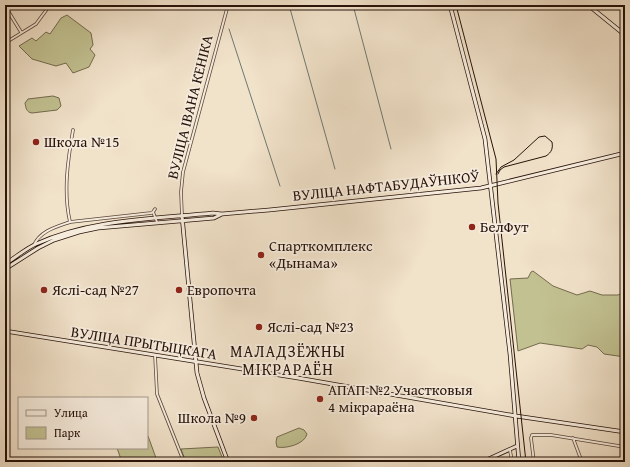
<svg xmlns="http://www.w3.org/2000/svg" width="630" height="467" font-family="'Gentium Book Plus',serif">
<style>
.green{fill:#c2c191;stroke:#746a4e}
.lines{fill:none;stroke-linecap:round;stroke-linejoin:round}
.stream{stroke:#6d7972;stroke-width:1}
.street-casing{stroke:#5a463a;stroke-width:3.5}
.secondary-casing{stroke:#27120a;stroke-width:4.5}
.street{stroke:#f6ecdd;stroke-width:2}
.secondary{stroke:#f6ecdd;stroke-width:3}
.tram{stroke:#27120a;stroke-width:1}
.poi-dot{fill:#8f2418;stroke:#f6ecdd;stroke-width:1.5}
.labels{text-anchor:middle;stroke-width:3.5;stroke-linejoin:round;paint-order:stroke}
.street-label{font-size:15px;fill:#27120a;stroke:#f6ecdd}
.poi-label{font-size:15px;fill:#27120a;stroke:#f6ecdd;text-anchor:start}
.neighbourhood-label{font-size:16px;letter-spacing:1px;fill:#27120a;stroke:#f6ecdd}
</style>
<rect width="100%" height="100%" fill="#f1e2ca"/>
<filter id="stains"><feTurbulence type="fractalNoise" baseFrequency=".005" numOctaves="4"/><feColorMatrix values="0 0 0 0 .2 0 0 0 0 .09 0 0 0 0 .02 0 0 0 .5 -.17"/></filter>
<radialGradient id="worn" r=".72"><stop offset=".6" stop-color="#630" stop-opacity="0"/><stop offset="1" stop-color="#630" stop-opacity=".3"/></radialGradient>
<path class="green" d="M67 15 91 33 93 45 90 49 95 55 89 67 73 73 66 63 56 66 32 59 19 46 32 38 36 41 46 32 50 34 61 18Z
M53 96 59 98 61 106 57 110 32 113C26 112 26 108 25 103L28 99Z
M533 271 553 286 577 295 590 291 602 295H618L625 292V357L604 354 597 347 588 345 582 349 540 343 518 351 510 279 528 278 531 272Z
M299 428 304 430 307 434C305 444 286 449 277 447L276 442 277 437Z
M147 436H148L156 458 144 462H122L117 448H147Z
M218 447 224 462H186L181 449Z"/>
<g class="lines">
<path class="stream" d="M289 5 335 169
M353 5 391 149
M229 29 280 186"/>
<g class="street-casing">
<path id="street" d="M5 6 21 32
M5 43 36 24 50 5
M153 212 157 222
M182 216 181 192 183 172 228 5
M70 222 151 213 153 212 155 209
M34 245C40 231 56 227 70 222 63 192 68 159 73 130
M155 355 157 394 184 462
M573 438 582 462
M510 450 512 462
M534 462 531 438 532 435H551L625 447"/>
</g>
<g class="secondary-casing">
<path id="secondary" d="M450 5 485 139 510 354 519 462
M588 5 625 35
M182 216 197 373 204 398 228 462
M5 264C15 258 25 249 36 244 91 219 153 219 213 213L222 214 269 210 481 188 625 153
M5 269 38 248 54 240 79 232 98 228 214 218 222 214
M5 331 298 378 516 416 625 432
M482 462 517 446"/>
</g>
<use href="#street" class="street"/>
<use href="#secondary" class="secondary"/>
<path class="tram" d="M456 5 496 159 498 203 526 462
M496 174 501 167 514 160 539 137 545 136 552 142C553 148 552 152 546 156L504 167 500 170 498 174"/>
</g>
<g class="poi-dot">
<circle cx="36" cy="142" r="4"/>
<circle cx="472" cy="227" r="4"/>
<circle cx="261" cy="255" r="4"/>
<circle cx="44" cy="290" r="4"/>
<circle cx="179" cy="290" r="4"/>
<circle cx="259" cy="327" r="4"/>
<circle cx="320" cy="399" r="4"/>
<circle cx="254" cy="418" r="4"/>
</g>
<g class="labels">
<g class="street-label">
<text transform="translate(190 107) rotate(-76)" y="5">ВУЛІЦА ІВАНА КЕНІКА</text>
<text transform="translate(386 186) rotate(-6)" y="5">ВУЛІЦА НАФТАБУДАЎНІКОЎ</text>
<text transform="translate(144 343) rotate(9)" y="5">ВУЛІЦА ПРЫТЫЦКАГА</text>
</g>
<g class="poi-label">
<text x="44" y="147">Школа №15</text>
<text x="480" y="232">БелФут</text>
<text x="269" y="251">Спарткомплекс<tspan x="269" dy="17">«Дынама»</tspan></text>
<text x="52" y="295">Яслі-сад №27</text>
<text x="187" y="295">Европочта</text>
<text x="267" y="332">Яслі-сад №23</text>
<text x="328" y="395">АПАП №2 Участковыя<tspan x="328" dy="17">4 мікрараёна</tspan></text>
<text x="246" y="423" text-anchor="end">Школа №9</text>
</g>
<g class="neighbourhood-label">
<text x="288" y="357">МАЛАДЗЁЖНЫ<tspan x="288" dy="18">МІКРАРАЁН</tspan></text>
</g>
</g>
<rect width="630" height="467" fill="none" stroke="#f1e2ca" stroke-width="20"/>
<rect x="6" y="6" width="618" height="455" fill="none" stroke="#27120a" stroke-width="2"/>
<rect x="10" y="10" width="610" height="447" fill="none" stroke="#27120a"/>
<rect x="18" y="397" width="130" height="52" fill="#f6ecdd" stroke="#a39589"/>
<rect x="26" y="410" width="20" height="6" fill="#f6ecdd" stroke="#a39589"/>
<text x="54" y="417" font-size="12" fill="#27120a">Улица</text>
<rect x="26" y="427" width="20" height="12" fill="#c2c191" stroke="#a39589"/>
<text x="54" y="437" font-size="12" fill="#27120a">Парк</text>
<rect width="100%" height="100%" filter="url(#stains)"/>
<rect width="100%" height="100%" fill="url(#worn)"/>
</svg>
